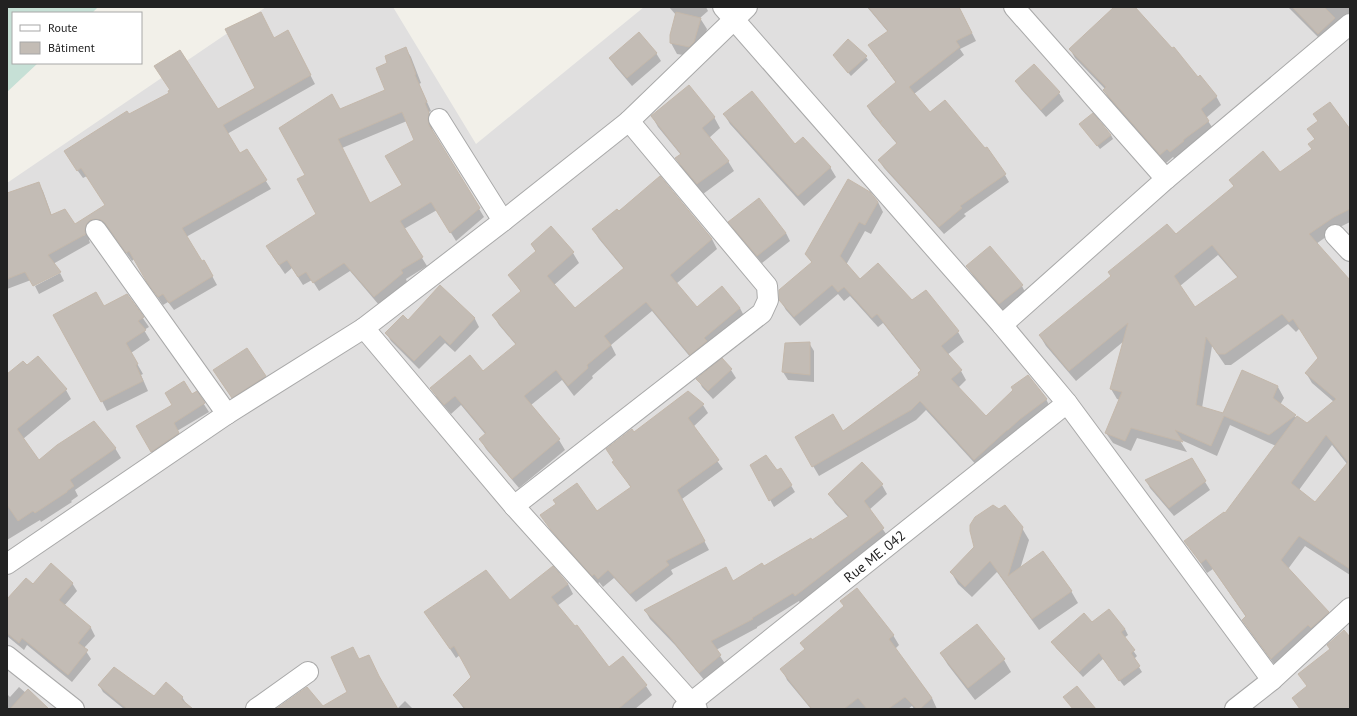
<svg xmlns="http://www.w3.org/2000/svg" width="1357" height="716" font-family="'PT Sans',sans-serif">
<style>
.residential{fill:#e0dfdf}
.wetland{fill:#c6e0d6}
.shadow{fill:#0003;fill-rule:evenodd}
.building{fill:#c3bcb5;stroke:#c4b8ab;fill-rule:evenodd}
.lines{fill:none;stroke-linecap:round;stroke-linejoin:round}
.minor-casing{stroke:#a9a9a9;stroke-width:22}
.minor{stroke:#fff;stroke-width:20}
.labels{text-anchor:middle;stroke-width:3;stroke-linejoin:round;paint-order:stroke}
.street-label{font-size:14px;fill:#222;stroke:#fff}
</style>
<rect width="100%" height="100%" fill="#f2f0e9"/>
<path class="residential" d="M266 7H393L476 144 644 7H1350V709H7V183Z"/>
<path class="wetland" d="M7 7H98L92 13H13V63H38L7 92Z"/>
<path class="shadow" d="M669 7H706L708 11 700 18 707 29 700 53 696 57 677 54 671 43 676 15Z
M867 7H959L976 41 960 49 964 55 914 94 930 113 1005 175 1009 182 964 214 966 216 944 234 884 168 879 160 897 144 872 114 868 107 896 83 874 53 888 32Z
M1116 7H1134L1198 79 1216 96 1221 105 1206 118 1214 130 1176 160 1173 157 1166 163 1109 99 1104 90 1105 89 1075 58 1070 49Z
M1288 7H1350V12L1320 39Z
M274 39 292 40 315 84 227 134 240 154 246 150 271 189 186 237 201 263 204 261 217 285 174 310 168 302 163 305 154 292 135 258 132 261 111 232 107 228 101 227 90 234 89 240 90 243 53 264 31 280 7 289V194L38 183 43 191 52 216 75 225 106 206 87 176 83 178 70 160 128 115 217 110 256 88ZM84 229H86L84 236 83 235Z
M406 49 411 57 421 83 419 84 431 111 429 112 434 123 432 129 434 134 484 217 456 241 437 210 404 229 427 266 406 279 407 282 379 305 350 271 319 291 312 280 303 285 292 268 285 274 272 255 317 214 306 175 340 110 386 91 389 64ZM407 121 415 141 403 185 370 204 342 148Z
M656 53 661 61 632 86 615 66 610 58Z
M866 57 868 60 851 76 836 59Z
M1034 65 1059 93 1064 101 1046 117 1021 89 1016 81Z
M724 114 795 146 830 167 836 177 804 206 730 124Z
M652 116 714 117 720 128 709 138 728 161 734 171 703 194 682 169 676 158 681 155 658 127Z
M1083 128 1111 135 1113 139 1100 149Z
M1309 129 1350 130V222L1340 227 1316 244 1350 282V575L1305 546 1288 569 1328 612 1334 623 1277 668 1249 630 1243 620 1246 617 1213 569 1207 573 1186 541 1225 515 1276 446 1230 425 1217 456 1179 439 1187 452 1137 438 1131 451 1113 443 1106 433 1120 400 1117 399 1111 389 1124 341 1076 381 1046 346 1040 336 1175 235 1234 187 1230 180 1280 173 1313 150 1315 140ZM1218 255 1238 278 1195 308 1180 286ZM1288 324 1296 332 1300 328 1319 359 1306 373 1312 383 1334 402 1308 424 1297 418 1280 405 1284 398 1278 387 1242 371 1223 414 1202 408 1212 346 1225 365H1231ZM1332 445 1347 464 1315 503 1299 490Z
M660 178 712 239 717 249 676 284 697 308 722 288 740 308 745 318 696 364 652 311 611 345 616 355 592 376 593 378 574 396 562 380 531 405 559 440 565 450 519 488 486 449 480 439 486 435 461 405 451 414 437 398 432 388 483 373 516 345 499 325 493 315 521 292 509 275 536 252 532 245 550 228 573 253 579 263 554 285 575 310 624 269 599 239 593 229 618 212Z
M878 202 883 212 871 234 865 231 846 265 860 280 912 302 925 291 958 332 964 342 947 355 961 371 966 380 958 388 986 418 1046 399 1051 409 980 469 926 410 916 420 819 476 796 437 842 432 920 375 921 371 883 323 878 327 850 296 844 301 838 294 800 326 786 310 780 300 812 263 806 254Z
M730 222 786 233 790 241 762 263 734 230Z
M967 266 1022 286 1026 294 1004 312 972 274Z
M60 273 64 281 39 294 35 286Z
M440 286 475 319 479 327 455 352 445 343 419 369 391 341 386 333 408 321Z
M127 295 149 327 144 330 150 340 131 353 143 374 141 375 148 391 107 411 102 401 103 307Z
M809 343 814 351V382L788 380 783 372 786 344Z
M722 360 731 370 736 378 713 399 702 387 698 379Z
M7 375 66 390 71 399 23 439 39 461 115 448 121 458 75 490 78 496 71 501 72 502 41 522 40 520 7 540Z
M265 377 270 384 237 405 219 379Z
M196 392 209 412 177 431 183 441 156 459 137 426Z
M703 405 708 413 693 427 723 469 682 499 709 550 671 570 673 574 636 602 614 578 603 587 599 582 598 584 557 538 547 524 596 512 631 488 614 462 634 433Z
M1191 459 1210 490 1174 516 1150 488 1146 480Z
M752 466 777 472 781 469 795 492 774 507Z
M882 485 887 494 869 510 889 538 801 604 799 601 757 627V628L716 650 726 665 705 681 675 645 650 619 645 610 733 582 764 567 812 541 849 518 835 503 830 495Z
M1022 528 1029 540 1020 569 1071 591 1078 603 1039 630 997 572 972 597 958 584 951 572 975 547Z
M72 583 77 591 64 606 91 628 95 636 84 648 91 659 72 682 27 645 24 650 7 636V600Z
M568 584 573 594 557 606 609 668 622 657 646 686 652 695 635 709H464L454 695 473 677 460 655 456 658 426 613 510 601Z
M977 626 1004 660 1011 672 975 700 948 665 941 654Z
M1125 629 1128 635 1124 638 1137 656 1134 659 1142 672 1124 686 1103 659 1083 677 1056 648 1053 642Z
M893 635 899 645 895 649 932 698 937 709H914L912 706 908 709H811L787 680 782 669 806 650 801 643Z
M359 660 384 687 397 709 405 701 413 709H353L349 693Z
M99 685 155 697H182L187 705 192 709H124L103 692Z
M19 687 26 693 46 709H7V694L10 697Z"/>
<path class="building" d="M868 7H959L972 33 956 41 960 47 909 87 930 112 945 100 985 148 987 147 1006 174 960 206 962 208 939 227 878 160 897 143 880 123 882 120 880 122 867 106 896 82 868 45 888 31Z
M1114 7H1135L1172 48 1174 47 1198 77 1200 75 1217 96 1201 109 1209 121 1183 140 1184 141 1170 152 1167 149 1160 155 1103 90 1106 87 1069 49Z
M1292 7H1324L1335 18 1318 34Z
M261 12 274 38 288 30 311 75 223 125 240 153 247 149 267 180 182 228 202 261 204 260 213 276 169 303 163 294 158 297 148 284 129 251 126 253 105 223 101 220 95 219 90 220 86 225 85 231 86 234 48 255 61 272 33 286 25 272 7 279V193L39 182 51 215 65 209 75 224 105 205 81 168 77 171 64 151 127 111 129 114 169 93 168 91 170 90 154 66 180 50 218 109 255 88 225 29Z
M676 12 701 18 694 42 689 47 670 43V35Z
M639 32 657 53 627 78 609 58Z
M848 39 867 56 848 73 833 55Z
M406 47 416 74 415 75 427 102 425 103 429 113 428 119 429 125 480 208 450 233 431 202 400 221 423 257 401 270 403 273 374 297 344 263 313 283 306 272 298 277 287 260 279 265 266 246 316 214 297 179 305 175 279 128 332 94 340 109 385 90 376 68 387 63 385 56ZM402 112 414 140 385 156 402 185 370 203 338 139Z
M1034 64 1060 92 1041 110 1015 81Z
M689 85 715 117 702 128 729 161 697 184 675 158 681 154 651 116Z
M752 91 795 144 803 137 831 167 798 196 723 114Z
M1330 102 1350 129V209L1334 217 1309 234 1350 280V569L1299 536 1281 560 1329 612 1311 628 1308 625 1271 659 1242 620 1246 616 1206 559 1201 563 1184 541 1224 512 1225 513 1297 416 1307 423 1336 399 1305 373 1318 358 1293 319 1289 322 1282 314 1225 354H1218L1206 337 1196 405 1223 413 1242 370 1278 386 1273 398 1296 415 1269 435 1224 416 1211 446 1175 430 1183 442 1131 428 1125 441 1105 433 1122 392 1110 389 1128 323 1069 371 1039 335 1111 276 1108 272 1167 224 1176 234 1234 186 1229 180 1263 151 1280 172 1312 149 1308 144 1315 139 1307 129 1318 121 1313 114ZM1212 245 1238 277 1195 307 1174 276ZM1326 435 1348 462 1315 502 1291 483Z
M1093 113 1111 135 1097 146 1079 124Z
M660 176 712 239 670 275 697 307 722 286 740 308 704 338 707 341 690 355 646 302 604 336 611 345 587 365 588 368 568 386 556 370 524 396 560 439 512 479 479 439 486 433 455 396 444 405 430 388 470 355 483 371 516 344 492 315 521 291 508 275 536 251 531 244 551 226 574 252 547 276 575 308 624 268 592 229 617 209 619 211Z
M848 179 870 192 878 202 865 225 859 222 840 256 860 279 878 263 912 300 926 290 959 331 941 346 962 370 951 379 986 416 1013 390 1011 387 1028 375 1047 399 1019 420 1008 430H1007L974 460 920 401 911 410 812 467 795 437 833 414 843 431 919 375 918 373 921 370 877 314 872 318 844 287 838 292 832 285 794 317 779 300V290L812 262 805 254Z
M759 198 786 233 757 256 728 222Z
M990 246 1023 285 999 304 966 266Z
M440 285 475 318 450 345 440 335 414 361 385 333 403 315 408 320Z
M96 292 104 306 127 294 144 317 138 321 146 330 126 343 138 364 136 365 143 381 101 402 53 315Z
M810 342V375L782 372 785 343Z
M247 348 266 376 232 398 213 370Z
M38 356 67 389 17 429 39 460 57 445 94 421 116 448 70 480 74 486 67 491V492L35 513 33 511 18 521 7 505V374L23 361 27 365Z
M722 358 732 369 708 391 696 379Z
M184 381 192 394 197 391 205 403 174 423 179 433 151 452 136 426 172 405 165 393Z
M688 391 704 404 688 418 719 460 677 490 705 541 666 561 669 565 630 594 608 570 598 579 594 574 592 576 551 530 540 515 556 504 553 500 577 483 597 511 631 487 612 462 614 461 606 449 632 429 634 432Z
M766 455 777 470 781 468 792 485 769 501 750 465Z
M1192 458 1206 481 1169 508 1145 480Z
M862 462 883 484 864 501 884 528 795 596 793 593 752 618 753 619 711 641 721 655 699 673 669 636 644 610 726 567 733 581 762 563 764 566 811 538 812 540 849 516 828 494Z
M993 505 999 509 1005 505 1023 527 1008 576 1043 551 1072 591 1032 619 990 561 965 587 950 572 974 547 970 531V525L975 517Z
M51 563 73 583 59 600 91 627 78 643 88 650 68 675 22 638 19 643 7 633V599L26 578 33 584Z
M553 566 568 584 551 597 575 626 577 625 609 667 623 656 647 685 618 709H466L453 695 471 677 454 646 450 649 424 612 486 570 510 600Z
M857 588 894 635 889 639 932 698 920 709H917L905 697 888 709H867L858 698 844 709H812L780 669 805 649 800 643 844 606 840 601Z
M1109 609 1125 629 1121 632 1135 650 1131 653 1140 666 1119 681 1099 653 1079 672 1051 642 1084 613 1092 622Z
M977 624 1005 659 968 688 940 653Z
M1344 630 1350 637V709H1300L1292 698 1307 686 1298 674 1330 649 1327 645Z
M353 647 359 659 369 655 379 676 398 709H276L307 687 323 706 347 692 331 657Z
M114 667 154 696 166 682 183 697 181 699 193 709H127L98 685Z
M1077 686 1096 709H1073L1063 697Z
M28 689 49 709H10Z"/>
<g class="lines">
<g class="minor-casing">
<g id="minor">
<path d="M723 7 1002 325 1067 403 1272 680"/>
<path d="M1014 7 1166 179"/>
<path d="M439 119 503 221"/>
<path d="M96 230 227 414"/>
<path d="M1335 235 1350 251"/>
<path d="M1002 325 1166 179 1350 24"/>
<path d="M364 328 514 506 697 709"/>
<path d="M514 506 762 313 768 300 767 286 629 121"/>
<path d="M7 564 227 414 364 328 503 221 629 121 747 7"/>
<path d="M7 656 74 709"/>
<path d="M256 709 308 672"/>
<path id="s1" d="M683 709 1067 403"/>
<path d="M1235 709 1272 680 1350 608"/>
</g>
</g>
<use href="#minor" class="minor"/>
</g>
<g class="labels">
<g class="street-label">
<text dy="5" stroke="none"><textPath href="#s1" startOffset="245">Rue ME. 042</textPath></text>
</g>
</g>
<rect width="1357" height="716" fill="none" stroke="#222222" stroke-width="16"/>
<rect x="12" y="12" width="130" height="52" fill="#ffffff" stroke="#a7a7a7"/>
<rect x="20" y="25" width="20" height="6" fill="#ffffff" stroke="#a7a7a7"/>
<text x="48" y="32" font-size="12" fill="#222222">Route</text>
<rect x="20" y="42" width="20" height="12" fill="#c3bcb5" stroke="#a7a7a7"/>
<text x="48" y="52" font-size="12" fill="#222222">Bâtiment</text>
</svg>
